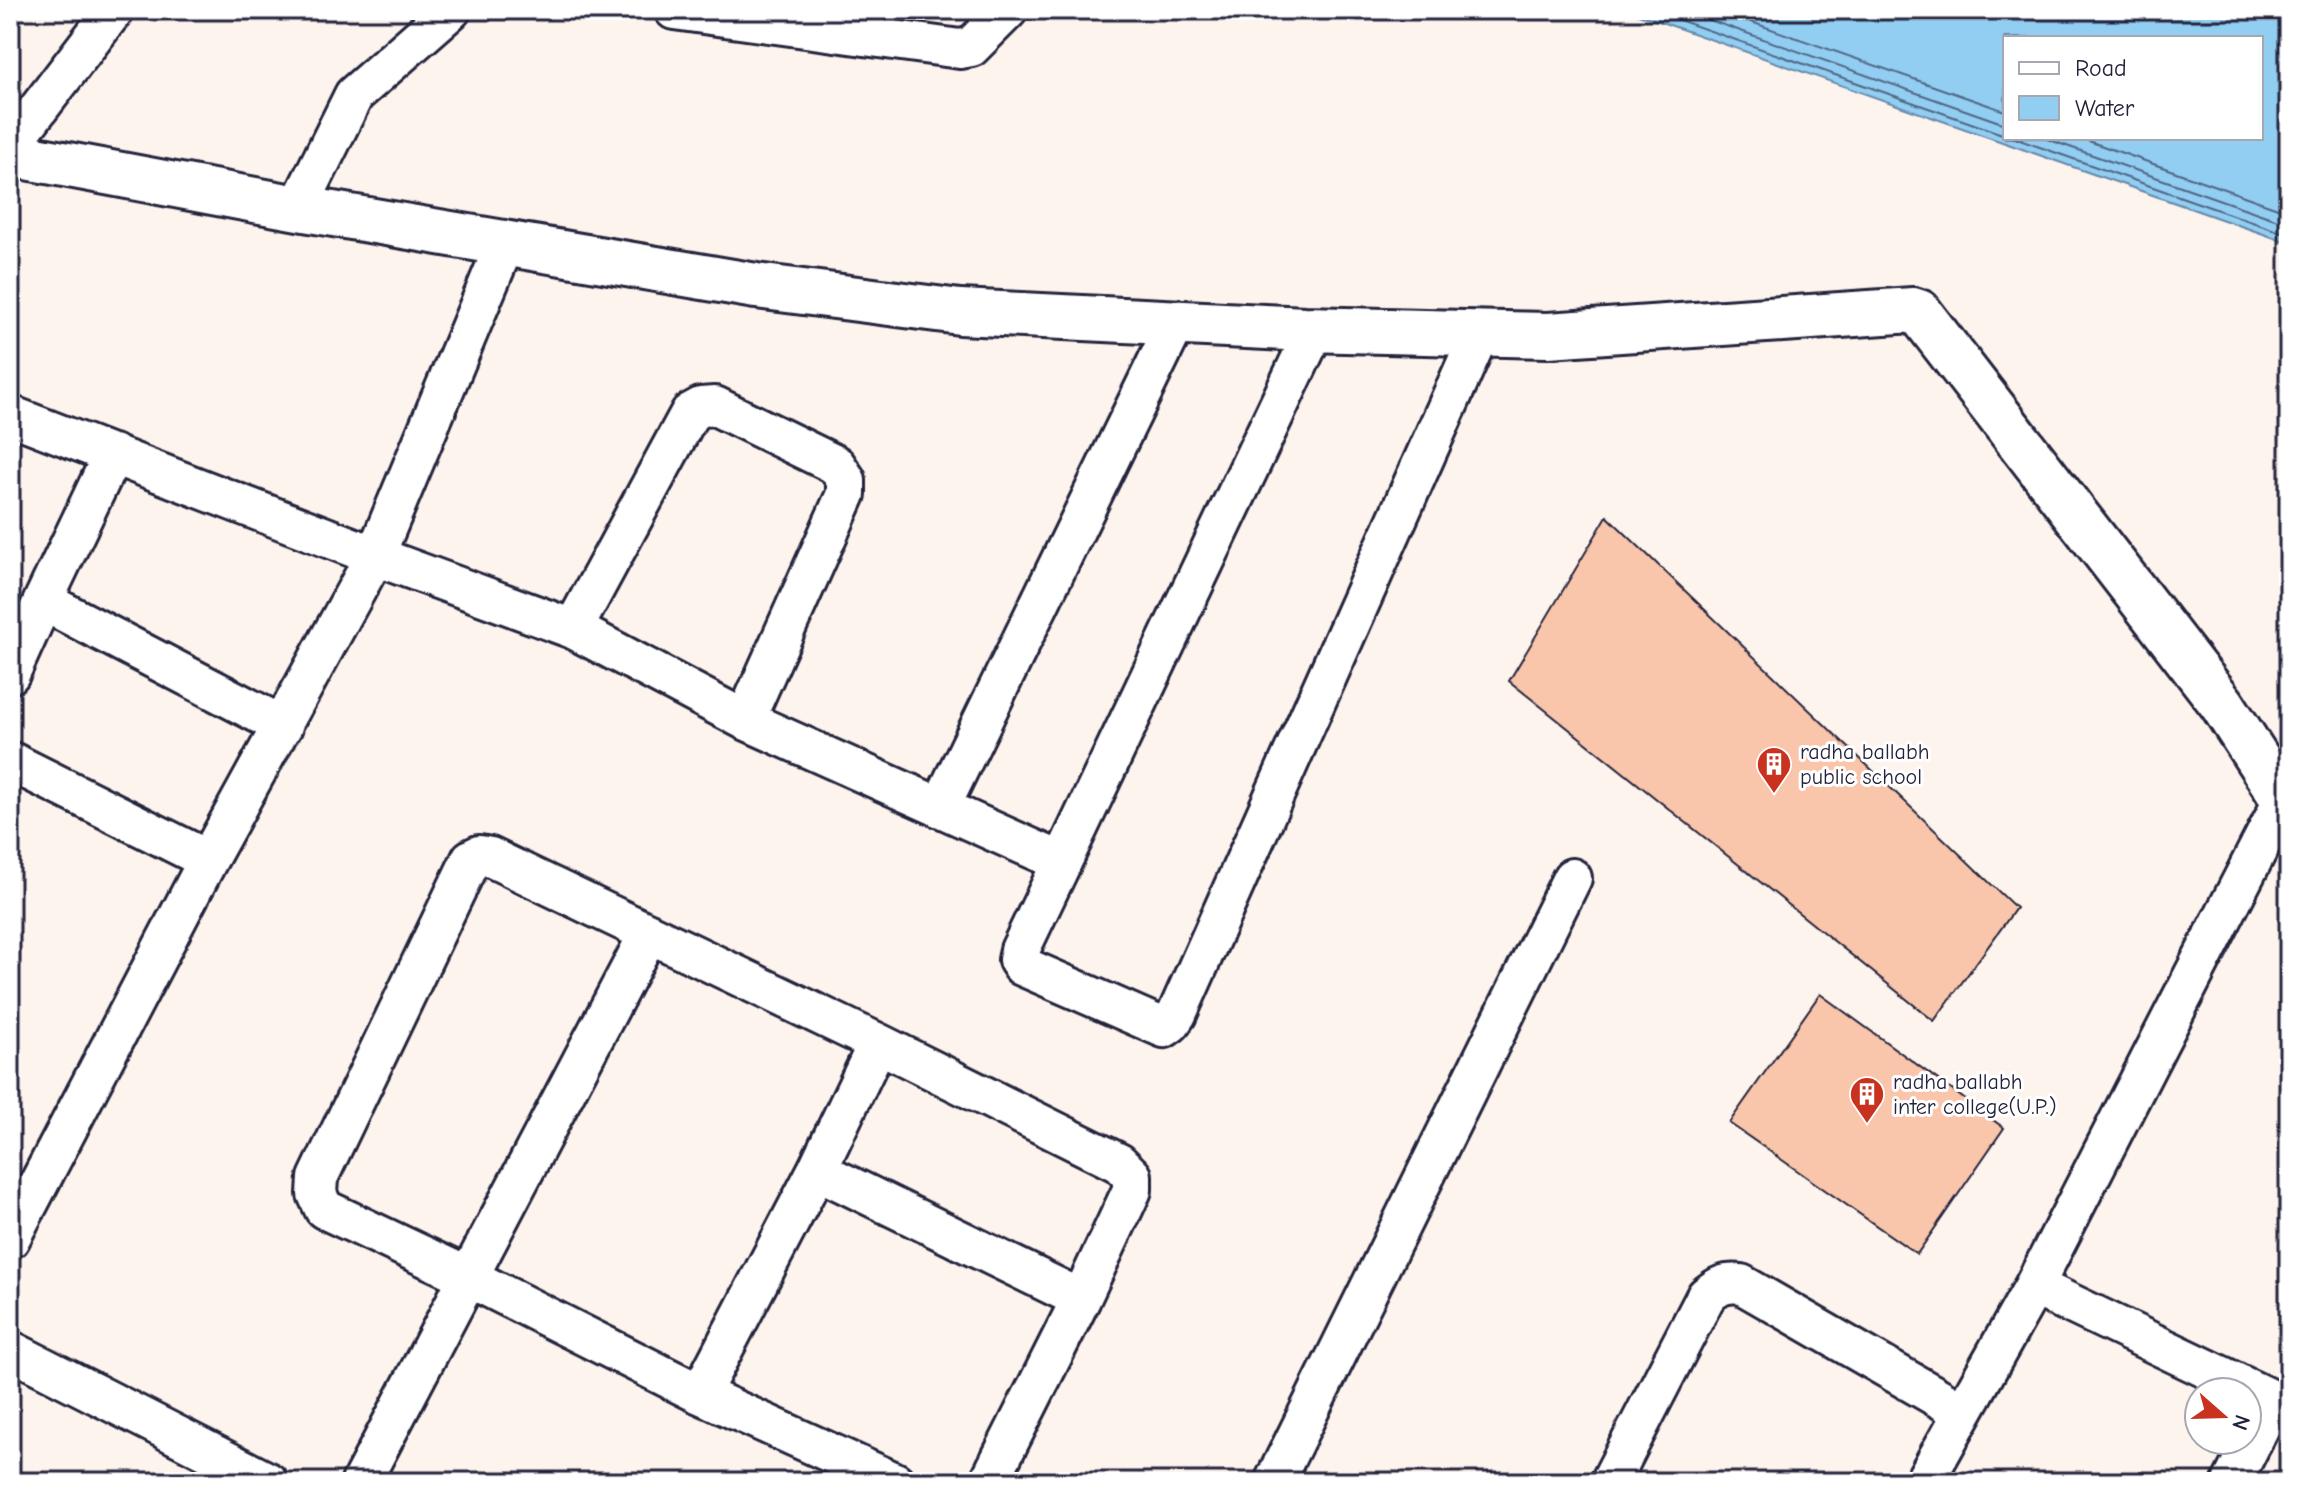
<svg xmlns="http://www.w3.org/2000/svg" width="2299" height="1492" font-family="'Comic Neue',sans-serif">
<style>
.water{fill:#92cdf2;stroke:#6589a9;stroke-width:2;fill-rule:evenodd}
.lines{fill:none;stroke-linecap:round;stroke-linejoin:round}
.shore{stroke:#4f6684;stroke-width:2}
.building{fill:#fac6ab;stroke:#22223b;stroke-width:2}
.street-casing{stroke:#22223b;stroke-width:44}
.secondary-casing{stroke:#22223b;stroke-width:50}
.street{stroke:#fff;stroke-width:38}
.secondary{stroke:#fff;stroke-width:44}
.labels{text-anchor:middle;stroke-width:6;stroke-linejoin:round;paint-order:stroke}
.poi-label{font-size:22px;fill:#22223b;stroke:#fff;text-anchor:start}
</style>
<rect width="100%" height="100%" fill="#fef4ee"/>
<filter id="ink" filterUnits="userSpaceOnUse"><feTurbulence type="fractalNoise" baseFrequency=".0125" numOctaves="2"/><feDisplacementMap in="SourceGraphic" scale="16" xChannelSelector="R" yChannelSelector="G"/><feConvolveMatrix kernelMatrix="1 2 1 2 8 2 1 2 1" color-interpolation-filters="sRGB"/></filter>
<g filter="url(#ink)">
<path class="water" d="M1627 10H2289V243ZM2005 38H2261V138H2005Z"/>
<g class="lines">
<path class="shore" d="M1651 10 2005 135
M1681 10 2005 124
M1717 10 2005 111
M2014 138 2289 235
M2044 138 2289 224
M2080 138 2289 212"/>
</g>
<path class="building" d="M1607 516 2016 908 1934 1021 1509 681Z
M1820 994 2004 1128 1917 1254 1729 1123Z"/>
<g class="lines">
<g class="street-casing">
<path id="street" d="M674 10 960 49 971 47 1008 10
M10 146 114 10
M298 208 354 95 451 10
M1315 329 1062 862 1020 950 1018 960 1022 966 1164 1028 1171 1023 1177 1014 1480 333
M10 415 375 556 573 629 745 720 1062 862
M113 454 43 601 283 726
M573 629 690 413 701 407 715 406 836 465 846 480V494L745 720
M10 674 43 601
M10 761 208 860
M940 808 1176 323
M817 1170 1081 1299
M10 1239 208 860 375 556 505 244
M2034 1286 2289 1408
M10 1350 268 1482
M700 1394 817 1170 878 1043
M361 1482 649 933
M895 1482 700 1394 468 1277 324 1209 317 1194 318 1178 471 859 479 855 490 857 878 1043 1119 1163 1132 1176V1190L1081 1299 989 1482
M1274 1482 1572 878
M1610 1482 1706 1296C1718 1286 1725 1282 1741 1284L1963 1412
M1924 1482 2034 1286 2289 789
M2232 1482 2273 1401"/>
</g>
<g class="secondary-casing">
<path id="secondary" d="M10 154 298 208 756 286 960 312 1305 329 1548 335 1913 310 1919 312 2222 704 2289 808"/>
</g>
<use href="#street" class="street"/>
<use href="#secondary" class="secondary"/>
</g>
</g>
<defs>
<g id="building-pin" transform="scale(1.8)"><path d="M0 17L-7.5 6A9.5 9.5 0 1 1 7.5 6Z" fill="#c8321e" stroke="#fff"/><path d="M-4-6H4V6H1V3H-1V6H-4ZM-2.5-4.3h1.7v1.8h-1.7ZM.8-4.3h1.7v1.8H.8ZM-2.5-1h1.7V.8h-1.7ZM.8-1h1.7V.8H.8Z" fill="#fff"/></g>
</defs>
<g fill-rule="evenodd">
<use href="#building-pin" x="1774" y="764"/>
<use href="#building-pin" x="1867" y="1094"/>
</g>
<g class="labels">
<g class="poi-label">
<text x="1800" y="759">radha ballabh<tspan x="1800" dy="25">public school</tspan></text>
<text x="1893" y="1089">radha ballabh<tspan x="1893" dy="25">inter college(U.P.)</tspan></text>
</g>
</g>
<rect width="2299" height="1492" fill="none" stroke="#fff" stroke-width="40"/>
<rect x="20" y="20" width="2259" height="1452" fill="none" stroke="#22223b" stroke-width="3" filter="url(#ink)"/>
<rect x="2003" y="36" width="260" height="104" fill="#ffffff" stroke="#a7a7b1" stroke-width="2"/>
<rect x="2019" y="62" width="40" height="12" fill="#ffffff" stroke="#a7a7b1" stroke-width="2"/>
<text x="2075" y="76" font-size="24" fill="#22223b">Road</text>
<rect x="2019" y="96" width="40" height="24" fill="#92cdf2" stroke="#a7a7b1" stroke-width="2"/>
<text x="2075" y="116" font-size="24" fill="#22223b">Water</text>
<g transform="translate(2223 1416) rotate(110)"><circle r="38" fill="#ffffff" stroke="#a7a7b1" stroke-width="2"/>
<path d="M0-6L14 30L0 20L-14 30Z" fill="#c8321e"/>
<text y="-12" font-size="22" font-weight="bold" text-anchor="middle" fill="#22223b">N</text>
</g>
</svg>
